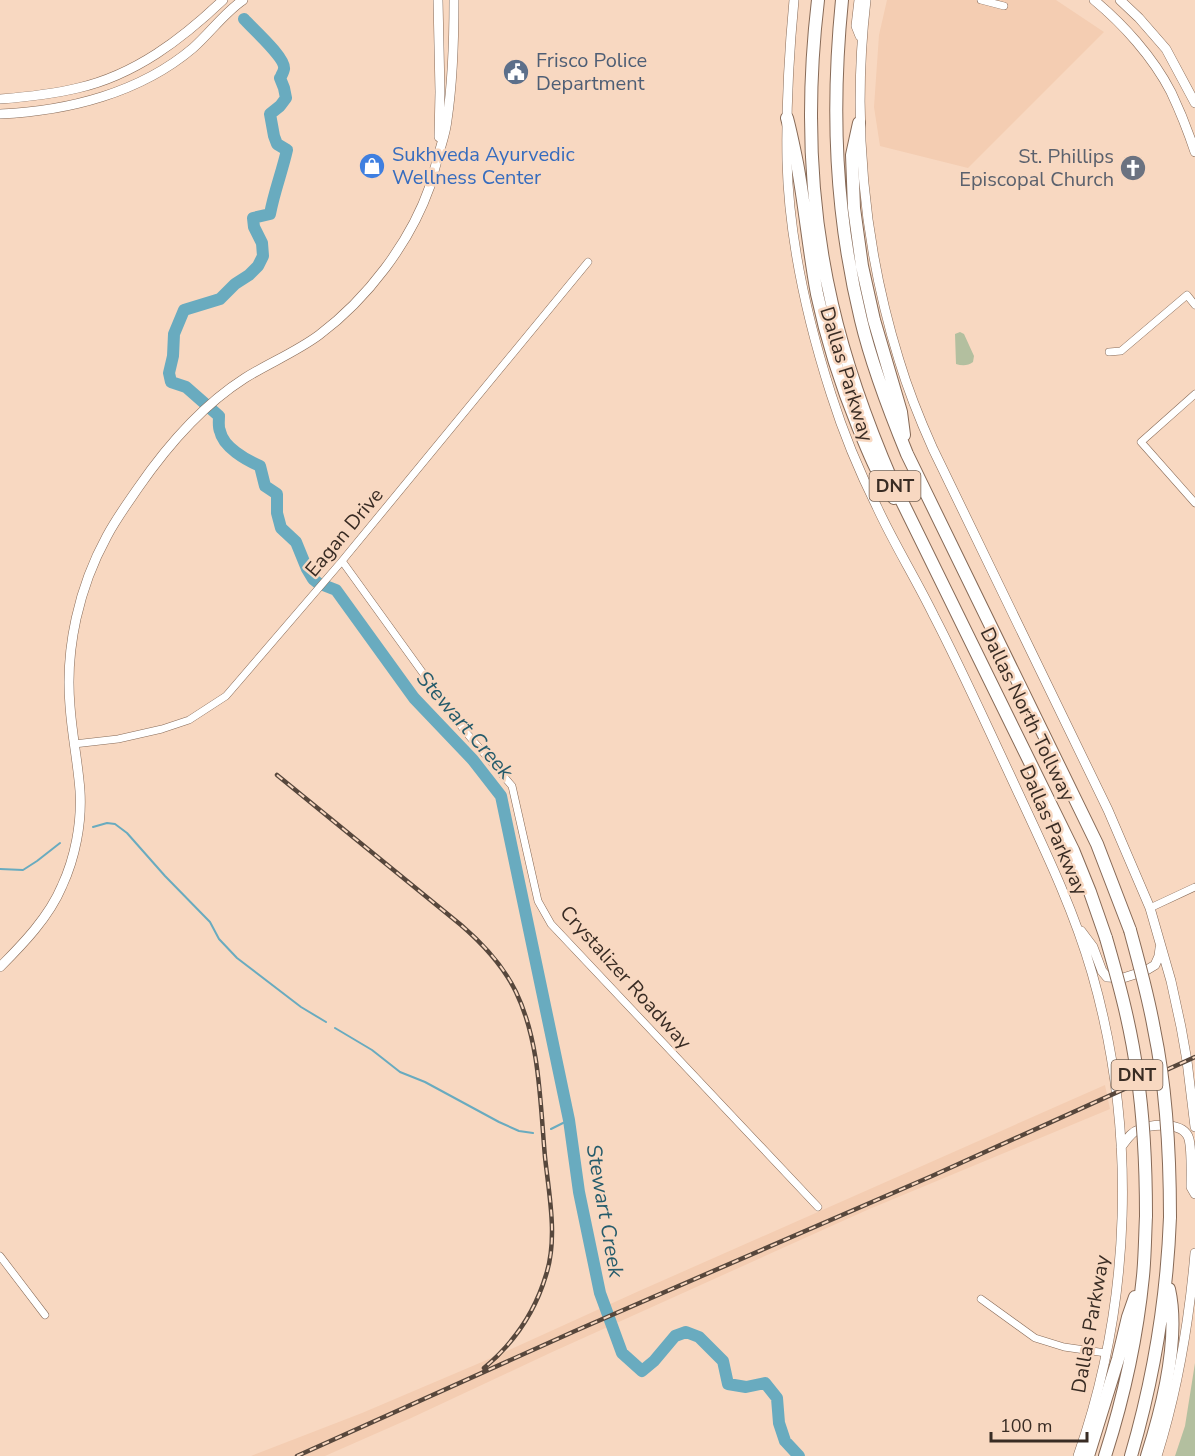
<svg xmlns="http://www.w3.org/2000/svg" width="1195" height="1456" font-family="'Nunito Sans',sans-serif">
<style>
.built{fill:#f4cdb2}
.green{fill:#b3bf9f}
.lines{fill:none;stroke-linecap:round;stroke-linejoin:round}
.stream{stroke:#69abbf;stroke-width:2}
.river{stroke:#69abbf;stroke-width:12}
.street-casing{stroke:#876a57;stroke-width:8}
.secondary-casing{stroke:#876a57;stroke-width:10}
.highway-casing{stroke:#876a57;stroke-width:14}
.street{stroke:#fff;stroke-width:7}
.secondary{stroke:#fff;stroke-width:9}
.highway{stroke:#fff;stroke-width:12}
.rail-casing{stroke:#57473c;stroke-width:4.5}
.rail{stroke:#f8d8c1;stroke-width:2;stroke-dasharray:7;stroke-linecap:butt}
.highway-bridge-casing{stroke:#876a57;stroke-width:14;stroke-linecap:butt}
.highway-bridge{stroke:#fff;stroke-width:12}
.labels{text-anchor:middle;stroke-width:5;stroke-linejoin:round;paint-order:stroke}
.shield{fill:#f8d8c1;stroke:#726053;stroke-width:1.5}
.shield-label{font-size:18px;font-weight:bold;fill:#392c24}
.service-label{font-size:20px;fill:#4e5e75;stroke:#f8d8c1;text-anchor:start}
.shop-label{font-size:20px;fill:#366cbe;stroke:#f8d8c1;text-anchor:start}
.worship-label{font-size:20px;fill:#5b616d;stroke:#f8d8c1;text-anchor:end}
.street-label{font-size:20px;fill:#392c24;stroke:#f8d8c1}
.water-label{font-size:21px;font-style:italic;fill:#255b6b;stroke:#f8d8c1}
</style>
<rect width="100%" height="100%" fill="#f8d8c1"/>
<path class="built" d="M887 0H1056L1104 32 968 168 880 146 874 107 879 35Z
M1105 1085 1110 1109 867 1210 550 1353 409 1419 325 1456H251L362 1413 489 1359 639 1291Z"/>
<path class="green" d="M960 332 964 334 974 356 973 362C968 366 962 366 956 364L955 334Z
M1195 1363V1456H1175L1185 1426Z"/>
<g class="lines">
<path class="stream" d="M93 827 107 823 115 824 127 833 165 876 210 922 219 939 237 958 301 1007 326 1022
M0 869 23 870 37 861 60 843
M335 1028 372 1050 400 1072 425 1082 499 1122 519 1131 533 1133
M551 1129 569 1120"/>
<path class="river" d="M244 19C252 28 286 58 284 69 284 70 281 77 280 78L284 88 286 98 280 106 270 114 274 136 277 144 287 150C282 172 274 192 270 214L253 218 254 227 262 243 263 256 258 266 249 275 235 284 220 299 184 310 174 334 173 356 169 373 171 382 186 387 219 416C219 421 218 427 220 431 223 447 246 460 260 466L265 486 277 494V513L281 528 296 542 307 569 313 579 318 583 336 590 414 698 473 760 501 796 569 1120 579 1192 600 1293 622 1353 642 1371 654 1361 675 1336 686 1332 699 1337 723 1361 728 1384 746 1387 765 1383 777 1398 779 1423 785 1441 799 1456"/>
<g class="street-casing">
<path id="street" d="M981 0 1004 6
M1109 352 1121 351 1187 295 1195 305
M1195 394 1141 442 1195 503
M342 561 464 730 512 786 538 901 551 924 818 1207
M74 744 118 739 162 729 189 720 226 696 342 561 588 262
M1150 908 1195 887
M0 1256 45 1315
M981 1299 1035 1338 1064 1347 1106 1353"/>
</g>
<g class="secondary-casing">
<path id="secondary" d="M438 0 440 92 439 137
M794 0C789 53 786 107 787 161 789 240 807 319 831 394 843 432 859 471 877 507 894 544 916 579 934 616 961 668 985 722 1010 775 1040 840 1072 904 1092 973 1137 1130 1132 1302 1078 1456
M859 0 856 26 860 36
M866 0C852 120 863 244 899 360 908 390 920 420 933 449L1108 810 1150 908 1171 981 1181 1027 1187 1061 1195 1127
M1094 0C1123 24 1153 57 1171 92 1180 111 1188 131 1195 152
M1120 0 1139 18 1166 49 1195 103
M0 99C26 97 53 94 78 88 135 75 182 39 223 0
M0 114C68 111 140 93 193 48 210 33 224 13 243 0
M1081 931 1093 947 1102 971 1107 977 1123 978 1145 971 1155 965 1159 956 1160 948
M0 967C23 944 49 917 62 886 75 858 82 823 80 791 78 763 72 735 70 706 65 648 79 587 107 536 116 519 127 504 138 488 167 446 201 406 245 378 269 363 296 352 319 335 367 299 410 243 430 186 433 175 436 164 439 153 442 142 446 131 447 120 453 80 454 40 454 0
M1121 1147C1126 1141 1131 1132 1138 1130 1151 1124 1184 1121 1189 1139 1192 1151 1191 1174 1191 1187L1195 1194
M1157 1456C1178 1389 1189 1323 1195 1253"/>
</g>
<g class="highway-casing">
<path id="highway" d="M818 0C806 101 809 205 832 304 846 365 867 423 892 481L1073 850 1090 892 1106 938
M842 0C831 110 835 213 861 320 872 366 889 410 907 454L1097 844 1130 930
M787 118C791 133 794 148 797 163 805 206 809 251 817 294 827 341 841 385 859 429 869 453 878 477 894 498
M859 123 852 155 854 208 862 266 874 320 901 412 904 435
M1088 1456 1118 1359 1128 1317 1135 1297
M1105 1456C1124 1397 1137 1337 1143 1276 1145 1256 1145 1236 1146 1216
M1131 1456C1154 1377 1167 1299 1170 1217
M1147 1456C1162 1409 1180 1338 1169 1289"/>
</g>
<use href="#street" class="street"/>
<use href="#secondary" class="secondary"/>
<use href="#highway" class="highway"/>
<g class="rail-casing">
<path id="rail" d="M277 775 461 925C483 944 503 965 516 992 540 1042 540 1102 545 1157 549 1195 558 1238 546 1275 535 1312 514 1343 484 1368
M297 1456 575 1331 932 1176 1195 1057"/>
</g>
<use href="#rail" class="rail"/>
<g class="highway-bridge-casing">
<path id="highway-bridge" d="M1130 930C1139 963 1148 995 1154 1029 1167 1091 1170 1154 1170 1217
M1106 938C1119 983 1131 1027 1137 1073 1144 1120 1146 1168 1146 1216"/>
</g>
<use href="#highway-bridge" class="highway-bridge"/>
</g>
<defs>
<g id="civic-disc" transform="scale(1.35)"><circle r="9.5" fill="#5c6f8a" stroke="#f8d8c1"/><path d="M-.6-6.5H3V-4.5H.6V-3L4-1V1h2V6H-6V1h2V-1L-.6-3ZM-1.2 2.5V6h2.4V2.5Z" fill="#fff"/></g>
<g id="shop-disc" transform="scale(1.35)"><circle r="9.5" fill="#3f7fe0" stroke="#f8d8c1"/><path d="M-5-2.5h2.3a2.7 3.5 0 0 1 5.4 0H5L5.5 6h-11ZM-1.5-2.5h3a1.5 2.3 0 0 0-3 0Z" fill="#fff"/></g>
<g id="church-disc" transform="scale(1.35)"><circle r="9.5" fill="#6b7280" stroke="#f8d8c1"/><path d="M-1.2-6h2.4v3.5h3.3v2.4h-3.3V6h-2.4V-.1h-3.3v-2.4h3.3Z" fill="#fff"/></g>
</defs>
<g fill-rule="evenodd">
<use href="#civic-disc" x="516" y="72"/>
<use href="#shop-disc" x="372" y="166"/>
<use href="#church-disc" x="1133" y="168"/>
</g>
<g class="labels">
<g class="shield">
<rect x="869.5" y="471" width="51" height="30" rx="4.5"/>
<rect x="1111.5" y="1060" width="51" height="30" rx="4.5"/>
</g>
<g class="shield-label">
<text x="895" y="492">DNT</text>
<text x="1137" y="1081">DNT</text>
</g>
<g class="service-label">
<text x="536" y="67">Frisco Police<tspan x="536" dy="23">Department</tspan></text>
</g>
<g class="shop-label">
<text x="392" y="161">Sukhveda Ayurvedic<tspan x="392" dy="23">Wellness Center</tspan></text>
</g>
<g class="worship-label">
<text x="1114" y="163">St. Phillips<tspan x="1114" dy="23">Episcopal Church</tspan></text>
</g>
<g class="street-label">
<text transform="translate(847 374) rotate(73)" y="7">Dallas Parkway</text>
<text transform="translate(344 532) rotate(-50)" y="7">Eagan Drive</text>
<text transform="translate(1028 714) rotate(64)" y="7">Dallas North Tollway</text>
<text transform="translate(1054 830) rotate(66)" y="7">Dallas Parkway</text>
<text transform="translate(626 977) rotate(48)" y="7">Crystalizer Roadway</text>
<text transform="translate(1090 1324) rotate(-80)" y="7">Dallas Parkway</text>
</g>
<g class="water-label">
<text transform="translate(465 725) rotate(49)" y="7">Stewart Creek</text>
<text transform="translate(605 1211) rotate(80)" y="7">Stewart Creek</text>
</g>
</g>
<path d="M991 1432v9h96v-9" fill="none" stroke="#392c24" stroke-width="3"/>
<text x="1000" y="1432" font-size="18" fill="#392c24" stroke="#f8d8c1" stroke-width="4.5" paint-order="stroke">100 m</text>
</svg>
